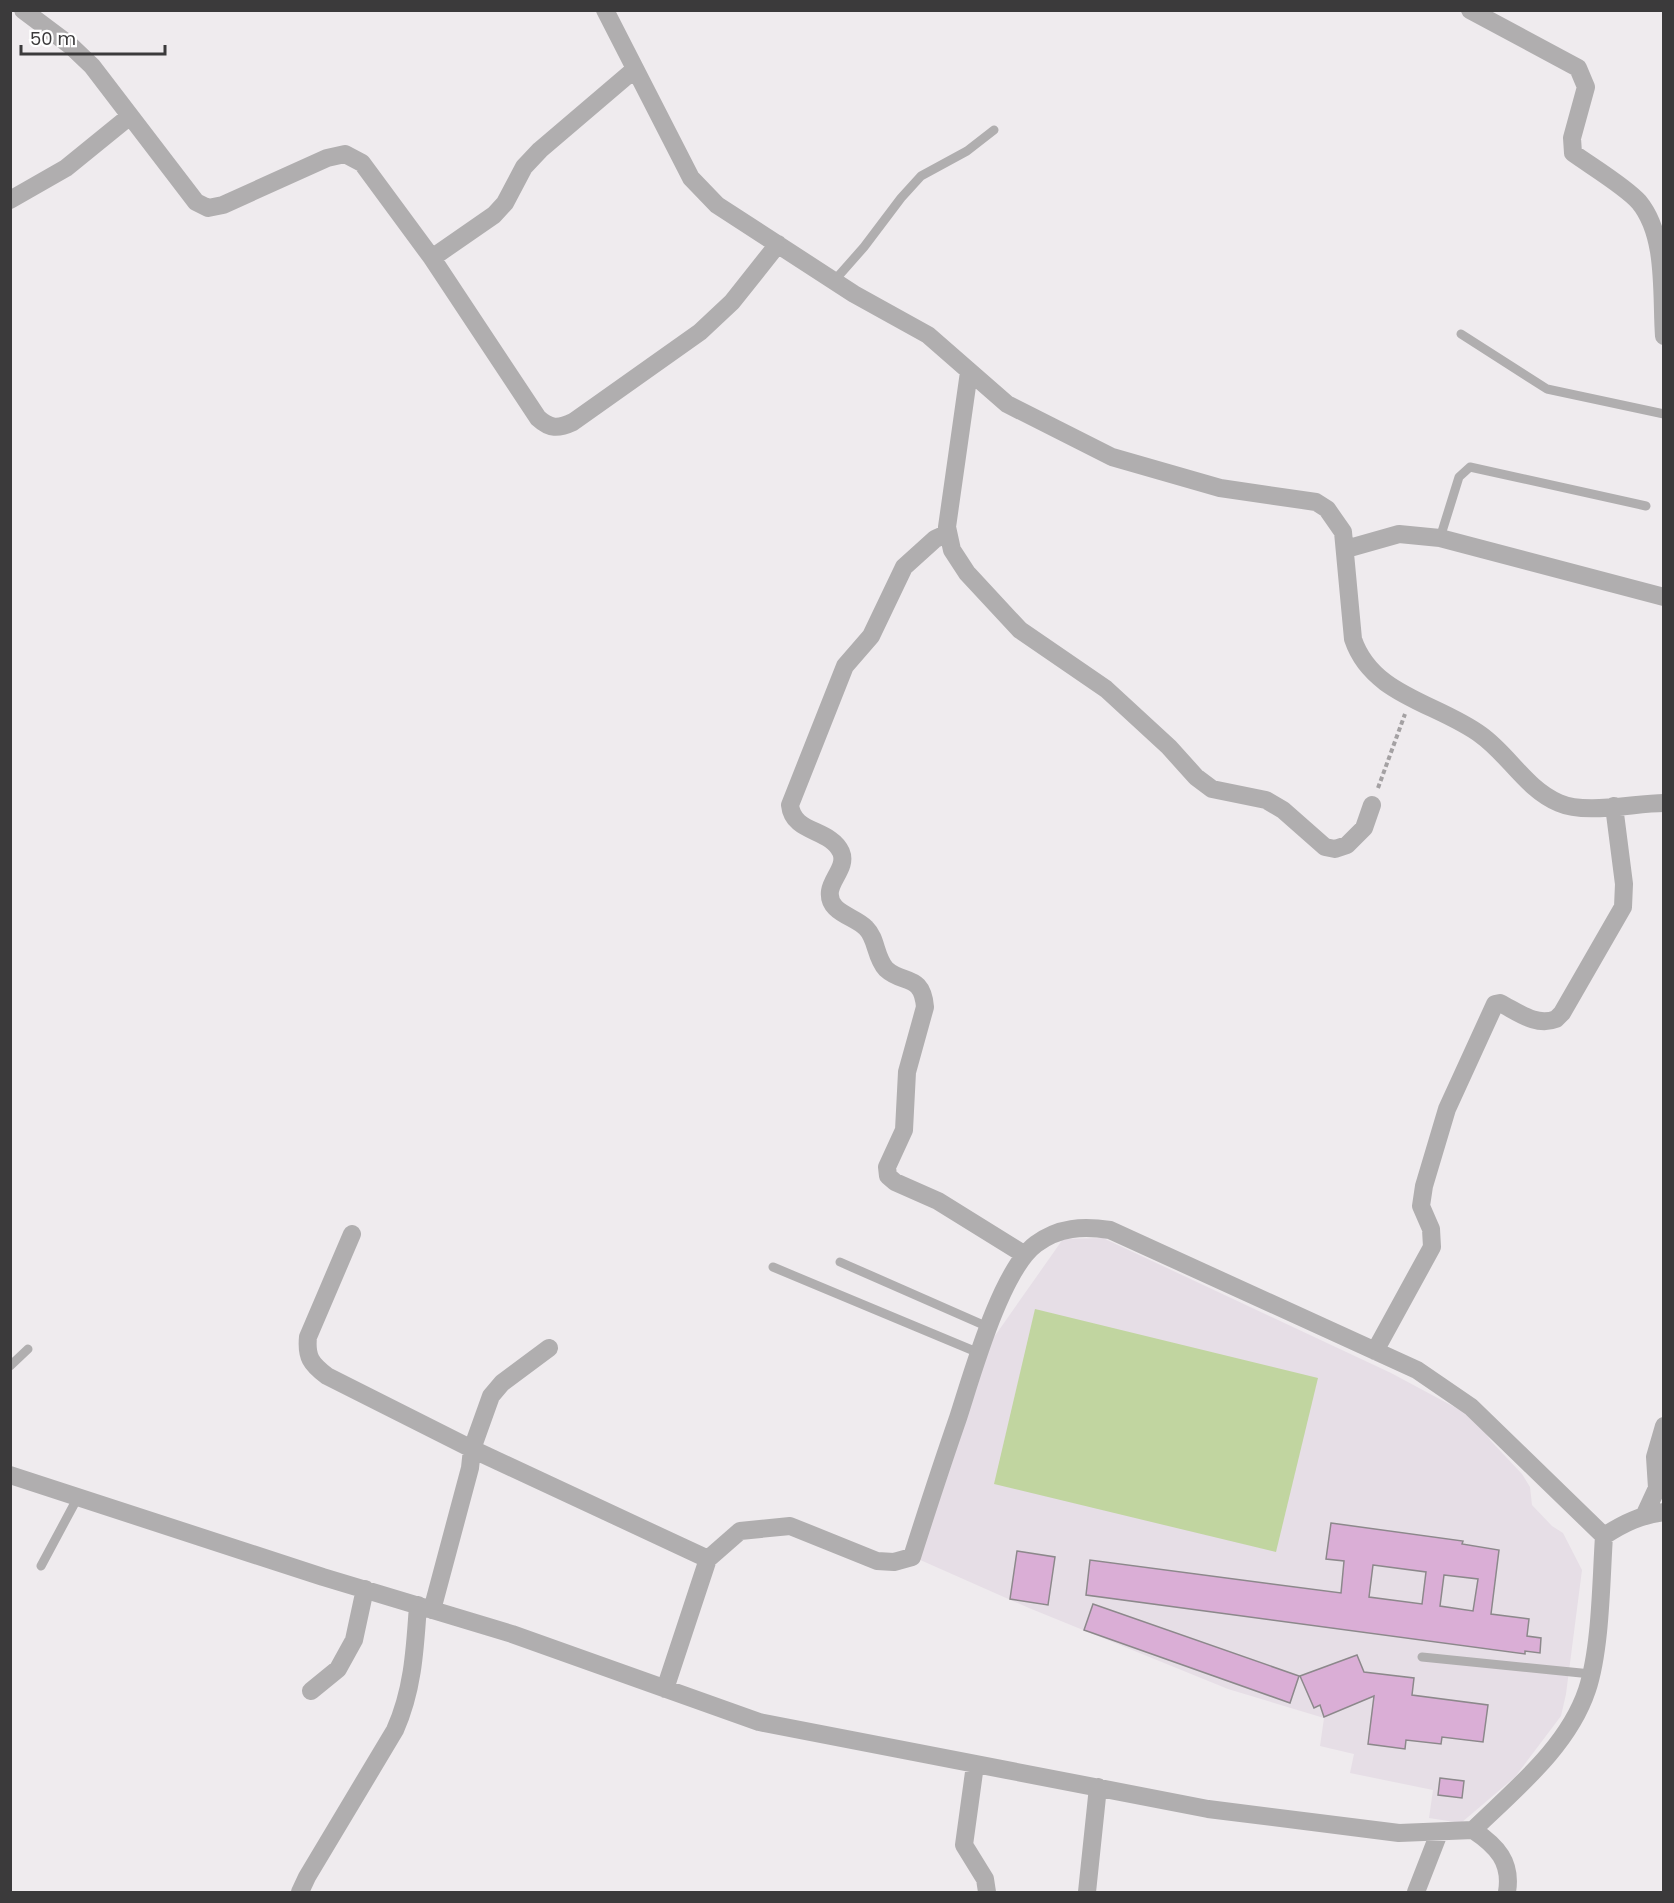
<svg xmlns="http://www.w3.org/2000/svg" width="1674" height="1903" font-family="Poppins,sans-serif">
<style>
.built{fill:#e6dee6}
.green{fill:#c1d5a0}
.building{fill:#daaed6;stroke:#8c888b;stroke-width:1.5;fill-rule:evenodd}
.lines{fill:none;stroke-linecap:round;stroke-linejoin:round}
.path{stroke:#a4a1a3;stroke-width:4;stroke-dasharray:4.5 3;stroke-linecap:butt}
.lane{stroke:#b0aeaf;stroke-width:9}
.street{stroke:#b0aeaf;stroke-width:18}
</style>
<rect width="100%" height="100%" fill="#efebee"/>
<path class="built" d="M1103 1238 1391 1373 1475 1418 1491 1441 1522 1474 1530 1487 1532 1505 1552 1526 1563 1533 1582 1570 1566 1694 1561 1716 1515 1777 1461 1823 1429 1818 1433 1790 1350 1773 1354 1754 1320 1746 1324 1718 1228 1689 1029 1608 918 1559 992 1340 1063 1239Z"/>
<path class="green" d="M1035 1309 1318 1378 1276 1552 994 1484Z"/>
<path class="building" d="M1331 1523 1463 1541 1462 1544 1499 1550 1491 1614 1529 1619 1527 1636 1541 1638 1540 1653 1525 1651V1654L1086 1595 1090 1560 1341 1593 1344 1561 1326 1559ZM1373 1565 1426 1572 1422 1604 1369 1597ZM1444 1575 1478 1579 1473 1611 1440 1606Z
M1017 1551 1055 1557 1048 1605 1010 1599Z
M1093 1604 1299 1676 1290 1703 1084 1630Z
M1357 1655 1364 1672 1414 1678 1412 1695 1488 1705 1483 1742 1442 1737 1441 1744 1406 1740 1405 1749 1368 1744 1374 1696 1324 1717 1320 1705 1314 1708 1300 1676Z
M1440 1778 1464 1781 1462 1798 1438 1795Z"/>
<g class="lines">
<path class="path" d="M1378 788 1405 714"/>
<path class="lane" d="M834 281 864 247 901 198 921 176 967 151 994 130
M1461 334 1547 389 1664 414
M1440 538 1459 477 1470 467 1646 506
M840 1262 988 1327
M773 1267 979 1353
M10 1366 28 1349
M41 1566 78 1497
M1422 1657 1591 1674"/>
<path class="street" d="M23 10 71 46 92 66 196 202 208 208 223 205 327 158 345 154 362 163 432 258 538 418C550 429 558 429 573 422L700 332 732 302 778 244
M605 10 691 178 717 205 854 294 928 335 1007 404 1112 457 1220 488 1316 502 1327 509 1343 532 1353 639C1372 696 1438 703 1481 735 1509 755 1526 789 1559 803 1586 815 1634 803 1664 803
M1470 10 1578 68 1586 87 1572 138 1573 153C1591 166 1626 187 1639 202 1667 236 1661 294 1664 336
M10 200 66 168 130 116
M432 258 494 215 505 203 524 167 540 150 635 69
M969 372 947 527 952 550 967 573 1020 630 1106 689 1169 747 1196 777 1212 789 1266 800 1283 810 1325 847 1335 849 1347 845 1364 828 1372 805
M948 533 935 539 904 567 871 636 845 666 790 805C793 834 830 828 841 852 847 866 832 878 830 891 827 913 855 916 866 928 877 939 875 957 886 969 903 985 922 973 925 1007L907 1072 904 1130 887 1167 888 1176 895 1182 938 1201 1025 1255
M1346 549 1399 534 1440 538 1664 597
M352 1234 308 1337C306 1357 311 1364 327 1376L472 1449 470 1468 432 1610
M549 1348 502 1383 491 1396 472 1449 708 1559
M1375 1351 1432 1247 1431 1229 1421 1206 1424 1186 1447 1109 1495 1004 1500 1003C1518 1012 1536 1027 1556 1019L1562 1013 1623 907 1624 884 1614 806
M10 1475 323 1577 512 1634 759 1722 1208 1809 1399 1833 1473 1830C1515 1789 1568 1747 1587 1690 1601 1648 1601 1580 1604 1536 1624 1523 1641 1515 1664 1512
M1645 1514 1657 1488 1655 1457 1664 1426
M665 1689 708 1559 740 1531 790 1526 877 1561 894 1562 912 1557C927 1510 942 1464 958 1418 972 1375 1001 1270 1036 1244 1059 1227 1083 1226 1110 1230L1417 1370 1471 1407 1604 1536
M311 1691 338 1669 354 1640 365 1589
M975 1765 964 1845 985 1879 987 1892
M1473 1830C1497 1846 1512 1862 1507 1892
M300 1892 307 1877 395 1730C413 1690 415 1649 418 1605
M1087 1892 1098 1787
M1416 1892 1439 1833"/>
</g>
<rect width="1674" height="1903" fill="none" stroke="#3b3a3b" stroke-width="24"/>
<path d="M21 45v9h144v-9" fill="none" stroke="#3b3a3b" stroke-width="3"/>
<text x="30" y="45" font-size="18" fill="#3b3a3b" stroke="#ffffff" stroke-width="4.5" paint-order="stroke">50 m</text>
</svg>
